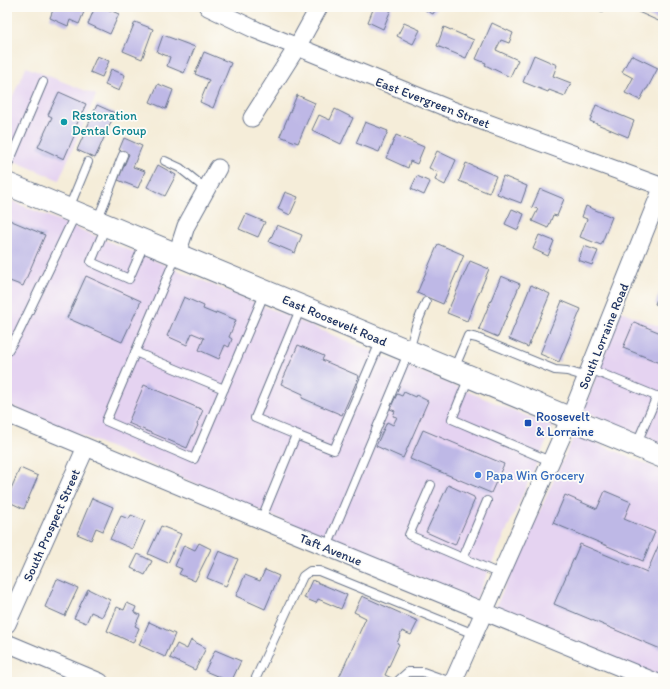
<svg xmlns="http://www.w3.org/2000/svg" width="670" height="689" font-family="Itim,sans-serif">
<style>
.built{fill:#e5d3f1}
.building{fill:#beb8e6}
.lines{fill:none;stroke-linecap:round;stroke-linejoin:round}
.lane-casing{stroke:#677289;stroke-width:10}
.street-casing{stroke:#677289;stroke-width:19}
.primary-casing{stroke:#677289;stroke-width:24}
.lane{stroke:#fff;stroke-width:8}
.street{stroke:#fff;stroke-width:17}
.primary{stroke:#fff;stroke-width:22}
.culture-dot{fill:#0f9aa8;stroke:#fdfcf7;stroke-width:1.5}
.transit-dot{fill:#1a4fb4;stroke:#fdfcf7;stroke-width:1.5}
.shop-dot{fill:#3f7fe0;stroke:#fdfcf7;stroke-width:1.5}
.labels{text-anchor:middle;stroke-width:3.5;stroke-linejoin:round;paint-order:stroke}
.street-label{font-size:13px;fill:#1b2f5e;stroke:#fdfcf7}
.culture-label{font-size:13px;fill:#0d838f;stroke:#fdfcf7;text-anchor:start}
.transit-label{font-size:13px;fill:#164399;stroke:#fdfcf7;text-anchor:start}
.shop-label{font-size:13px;fill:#366cbe;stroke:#fdfcf7;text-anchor:start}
</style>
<rect width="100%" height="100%" fill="#fdfcf7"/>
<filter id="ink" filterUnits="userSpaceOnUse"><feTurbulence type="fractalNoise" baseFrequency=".025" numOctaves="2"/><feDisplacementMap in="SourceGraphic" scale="8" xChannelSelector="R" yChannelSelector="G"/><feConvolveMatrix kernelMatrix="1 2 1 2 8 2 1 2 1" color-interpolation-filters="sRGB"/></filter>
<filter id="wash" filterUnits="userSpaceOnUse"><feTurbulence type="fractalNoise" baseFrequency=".012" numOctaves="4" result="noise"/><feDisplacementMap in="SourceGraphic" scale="16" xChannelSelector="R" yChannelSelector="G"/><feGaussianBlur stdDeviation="0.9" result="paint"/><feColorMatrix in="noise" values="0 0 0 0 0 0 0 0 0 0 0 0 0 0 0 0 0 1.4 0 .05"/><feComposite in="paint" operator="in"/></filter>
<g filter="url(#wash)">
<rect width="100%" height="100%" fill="#f5edd9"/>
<path class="built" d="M26 67 96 95 59 180 7 158V109Z
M7 199 553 427 475 601 7 404Z
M621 311 663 328V445L583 411Z
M575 434 663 471V678L494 610Z"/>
<g id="blocks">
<path class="building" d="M54 7H86L79 24 70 20 68 26 50 18Z
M95 7H102L119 14 110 34 88 24Z
M374 7H392L383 29 368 22Z
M427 7H437L433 14 425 10Z
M591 7H605L603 12Z
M627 7H663V23Z
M135 22 153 29 142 59 123 51Z
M404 23 420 30 413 44 397 36Z
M492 23 513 33 509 43 501 40 496 50 518 60 510 77 485 65 486 63 476 59Z
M444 27 474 40 466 58 437 46Z
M163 35 195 47 184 73 167 66 170 57 157 52Z
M204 52 231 63 213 108 200 102 209 80 195 74Z
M534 55 557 65 553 76 571 83 565 96 549 90 548 92 523 82Z
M631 55 658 68 647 89H646L640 100 625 93 633 78 622 72Z
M97 56 109 61 102 77 90 72Z
M111 69 125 75 119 91 105 85Z
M158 84 173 90 166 109 150 102Z
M59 92 86 104 76 126 78 127 64 159 38 147 52 117 48 115Z
M297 95 315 103 298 143 280 136Z
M97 105 115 113 95 158 77 150Z
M596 105 634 121 628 137 590 121Z
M335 109 353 118 341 144 312 130 319 115 330 120Z
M365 122 388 131 379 152 356 143Z
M396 135 424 147 417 164 410 161 408 168 386 158Z
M124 138 142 146 133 167 145 171 138 188 118 180 129 154 119 150Z
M437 151 456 160 445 185 435 180 438 172 429 168Z
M466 163 496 176 489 193 459 181Z
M158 165 176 175 165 196 147 187Z
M417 176 430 182 424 195 411 189Z
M503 176 527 186 521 203 497 194Z
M540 189 564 199 557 216 553 215 548 228 532 221 538 209 532 207Z
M285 192 298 197 290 215 278 209Z
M586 206 612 217 601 245 580 237 587 219 582 217Z
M512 209 524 214 518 230 505 224Z
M246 214 265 222 258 237 239 229Z
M7 219 45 235 23 286 7 280Z
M277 225 302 235 295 253 269 242Z
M539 235 554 241 548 256 533 249Z
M438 244 464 255 443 304 417 293Z
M584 246 598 251 592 265 578 260Z
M470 261 489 269 467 321 447 313Z
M86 276 141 301 122 342 67 318Z
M501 276 520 284 498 337 479 329Z
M531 285 550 294 528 347 509 339Z
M661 289 663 290V307L655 304Z
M184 297 204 306 203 309 215 314 216 312 236 320 229 337 232 339 229 347 225 345 219 359 199 350 204 338 192 333 187 345 167 336Z
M562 301 581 309 559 362 540 354Z
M634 322 663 334V364L623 348Z
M298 345 324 356 322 360 359 376 342 415 302 398 303 394 281 384Z
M144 385 203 410 197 424 198 425 194 434H193L187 448 128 423Z
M404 392 415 397 416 395 428 401 403 458 376 446 387 422 393 425 397 417 393 416 395 411 390 409 397 394 402 396Z
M423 430 504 464 491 493 410 459Z
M20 468 38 476 24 509 7 501V498Z
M448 485 474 497V498L475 499 455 545 426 532Z
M605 491 631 502 624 519 655 532 643 561 553 523 565 495 597 509Z
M92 498 113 507 103 531 96 528 91 540 77 534Z
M131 515 145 521 133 549 110 539 121 516 129 519Z
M161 526 181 534 168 563 148 554Z
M663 535V650L554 604 580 544 647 572Z
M199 543 211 549 195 581 179 574 182 569 175 566 184 545 195 550Z
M219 551 238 559 226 586 207 578Z
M138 554 152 561 145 575 131 568Z
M265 570 279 576 265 609 236 596 245 575 260 581Z
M57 579 78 588 65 616 45 607Z
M312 580 347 595 341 609 318 599 316 603 304 598Z
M88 589 110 600 102 617 91 612 86 623 74 618Z
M362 596 418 621 411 635 402 631 397 643 399 644 385 675 400 682H337L366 618 354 612Z
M127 603 136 607 134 612 140 615 135 626 139 628 133 643 107 631 117 607 124 610Z
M149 622 175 634 165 657 139 645Z
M191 640 206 648 195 670 170 658 177 644 187 649Z
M215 650 241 661 231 682 205 671Z"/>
</g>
</g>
<g filter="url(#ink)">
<use href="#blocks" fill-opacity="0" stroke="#677289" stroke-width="1"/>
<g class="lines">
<g class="lane-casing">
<path id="lane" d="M165 161 180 168 206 189
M7 167 43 82
M69 208 88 162
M97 220C107 199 114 176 123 155
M106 226 91 262 129 279 145 242
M177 254 106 421 194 459 265 292
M7 352 19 332 76 213
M135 352 224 389
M454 369 468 336 477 338 555 370 567 371 587 377
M590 369 663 399
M469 377 452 419 550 461
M296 435 334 450 381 340
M636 445 657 396
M431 485 409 535 500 574
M261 520 296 435 255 418 301 307
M327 547 409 351 416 326 426 302
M463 558 487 501
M399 680 408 672H423L451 682
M254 682 303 576 310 571H319L474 634"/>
</g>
<g class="street-casing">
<path id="street" d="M208 7 256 30 452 110 663 187
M252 118 297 47 319 7
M177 254 186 226 218 168
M7 414 261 520 656 682
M7 624 86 447
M7 643 100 682
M453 682 570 418 663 186"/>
</g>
<g class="primary-casing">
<path id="primary" d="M7 184 663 457"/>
</g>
<use href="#lane" class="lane"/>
<use href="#street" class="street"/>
<use href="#primary" class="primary"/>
</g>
</g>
<circle class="culture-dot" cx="64" cy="122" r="4"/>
<rect class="transit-dot" x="524" y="419" width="8" height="8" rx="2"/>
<circle class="shop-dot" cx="478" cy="475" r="4"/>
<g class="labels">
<g class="street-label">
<text transform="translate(433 102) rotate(21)" y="5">East Evergreen Street</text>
<text transform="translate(335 320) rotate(23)" y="5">East Roosevelt Road</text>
<text transform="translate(603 336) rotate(-68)" y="5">South Lorraine Road</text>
<text transform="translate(51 525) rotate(-66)" y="5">South Prospect Street</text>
<text transform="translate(331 549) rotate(22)" y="5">Taft Avenue</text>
</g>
<g class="culture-label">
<text x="72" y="120">Restoration<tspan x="72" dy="15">Dental Group</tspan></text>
</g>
<g class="transit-label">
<text x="536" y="421">Roosevelt<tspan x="536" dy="15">&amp; Lorraine</tspan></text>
</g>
<g class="shop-label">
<text x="486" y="480">Papa Win Grocery</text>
</g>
</g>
<rect width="670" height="689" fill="none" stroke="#fdfcf7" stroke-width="24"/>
</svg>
